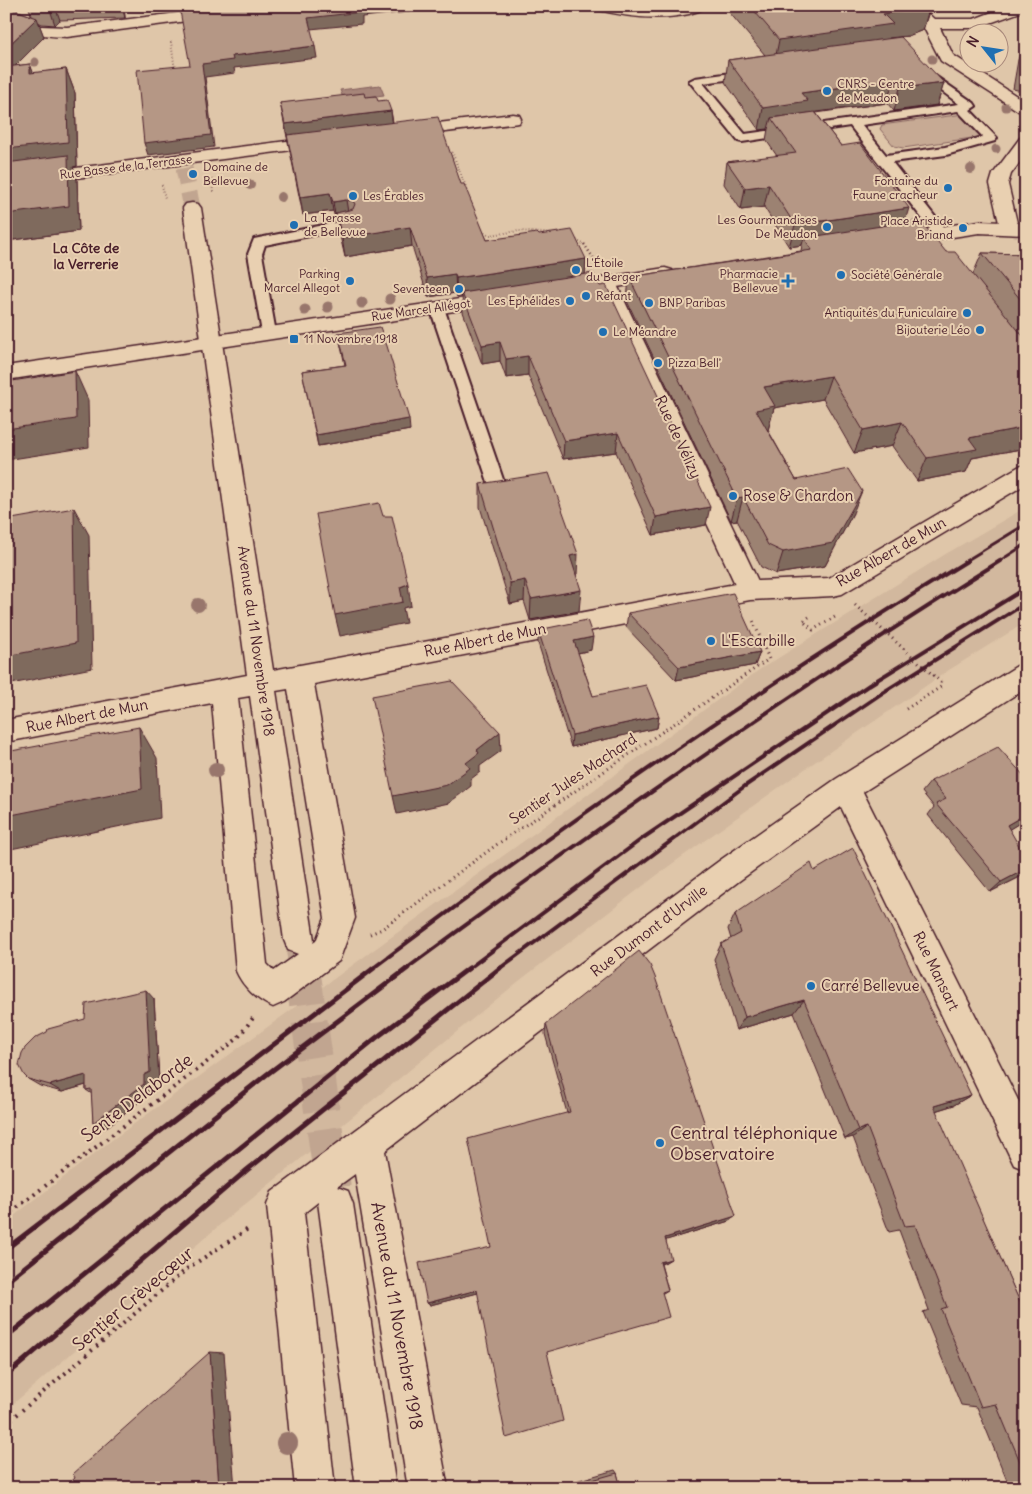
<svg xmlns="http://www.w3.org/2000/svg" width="1032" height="1494" font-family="Delius,sans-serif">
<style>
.built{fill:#d2b89e}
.green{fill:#c7aa94;stroke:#886460}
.water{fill:#a68579;stroke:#815c5a}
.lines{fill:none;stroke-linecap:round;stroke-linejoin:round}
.street-tunnel-far2{stroke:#c1a590;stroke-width:17;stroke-dasharray:17 8;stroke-linecap:butt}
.street-tunnel-far1{stroke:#c1a590;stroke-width:28;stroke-dasharray:28 14;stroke-linecap:butt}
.street-tunnel{stroke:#c1a590;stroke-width:36;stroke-dasharray:36 18;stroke-linecap:butt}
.lane-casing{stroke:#4a1f2b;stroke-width:4}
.street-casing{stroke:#4a1f2b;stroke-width:3}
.secondary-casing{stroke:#4a1f2b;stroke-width:3}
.path-far3{stroke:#4a1f2b;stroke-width:2;stroke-dasharray:0.5 2.5;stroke-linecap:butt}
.path-far2{stroke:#4a1f2b;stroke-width:2.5;stroke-dasharray:1 3;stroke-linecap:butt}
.path-far1{stroke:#4a1f2b;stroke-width:3;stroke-dasharray:1 4;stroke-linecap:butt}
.path{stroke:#4a1f2b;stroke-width:4;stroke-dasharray:2 5;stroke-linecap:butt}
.lane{fill:#e9d0b1;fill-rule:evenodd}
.street{fill:#e9d0b1;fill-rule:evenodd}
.secondary{fill:#e9d0b1;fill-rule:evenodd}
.rail-far2{stroke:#4a1f2b;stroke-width:3}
.rail-far1{stroke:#4a1f2b;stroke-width:4}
.rail{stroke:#4a1f2b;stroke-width:5}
.path-bridge{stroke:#4a1f2b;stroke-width:3;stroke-dasharray:1 4;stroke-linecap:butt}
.tree{fill:#98766c}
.wall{fill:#9c8272;stroke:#4a1f2b}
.shaded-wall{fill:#7f6a5d;stroke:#4a1f2b}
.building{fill:#b59785;stroke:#4a1f2b}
.poi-dot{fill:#1f6fb2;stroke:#e9d0b1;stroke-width:2}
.labels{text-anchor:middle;stroke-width:4;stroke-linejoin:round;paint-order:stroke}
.far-poi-label{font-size:12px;fill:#4a1f2b;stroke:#e9d0b1;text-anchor:start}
.far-street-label{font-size:12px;fill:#4a1f2b;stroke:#e9d0b1}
.far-neighbourhood-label{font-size:14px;font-weight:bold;fill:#4a1f2b;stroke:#e9d0b1}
.street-label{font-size:15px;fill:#4a1f2b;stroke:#e9d0b1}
.poi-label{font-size:15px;fill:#4a1f2b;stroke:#e9d0b1;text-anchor:start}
.near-street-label{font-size:18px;fill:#4a1f2b;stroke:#e9d0b1}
.near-poi-label{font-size:18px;fill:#4a1f2b;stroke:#e9d0b1;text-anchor:start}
</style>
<rect width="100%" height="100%" fill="#dfc6a9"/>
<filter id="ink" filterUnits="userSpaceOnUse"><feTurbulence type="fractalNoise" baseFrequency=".02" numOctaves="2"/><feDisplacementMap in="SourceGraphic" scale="10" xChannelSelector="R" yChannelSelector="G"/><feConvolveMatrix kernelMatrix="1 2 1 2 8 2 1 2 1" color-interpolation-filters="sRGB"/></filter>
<g filter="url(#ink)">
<path class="built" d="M1026 507V622L949 670 809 766 669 866 519 981 222 1223 6 1410V1222L112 1140 759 670 944 555Z"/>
<path class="green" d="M964 114 986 136 903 148 894 146 880 129 882 125Z"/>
<path class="water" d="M380 85 384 95 344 100 340 90Z"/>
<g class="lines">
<path class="street-tunnel-far2" d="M184 168 192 208"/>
<path class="street-tunnel-far1" d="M300 950 303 969"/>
<path class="street-tunnel" d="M302 968 333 1188"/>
<g class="lane-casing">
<path id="lane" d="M898 50 974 103 976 106 970 110 997 138 995 141 946 155 892 162 947 232 940 236 935 235 850 126 742 142 738 141 689 81 695 78ZM896 57 959 104 745 134 703 83ZM958 111 983 137 945 147 886 155 862 125Z
M349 220 354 221 356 224 354 227 265 245 262 254 276 333 274 336H264L262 333 248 254 254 239Z
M437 304 442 305 444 308 507 491 505 495 499 497 493 495 491 491 430 308 432 305Z"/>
</g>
<g class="street-casing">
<path id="street" d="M17 6H31L30 18 41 26 67 27 233 6H276L269 10 67 37C48 36 27 36 15 19Z
M593 6 650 9 706 6C702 11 695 12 689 14 657 21 626 17 595 9Z
M903 6H920L934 19H974L1008 6H1026V10L976 28H940L953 55 1026 102V114L1020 112 941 61 923 26Z
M513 114 519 115 521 119 519 123 405 137 399 136 397 132 399 128 405 127Z
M325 136 331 137 334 141 331 145 6 187V177Z
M1026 137V154L1011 174 1008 184 1018 227 1016 231 1009 233 1002 231 1000 227 990 184 993 174 1020 138Z
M192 203 198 204 201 208 273 670 735 584 596 283 599 279 606 277 613 279 616 283 758 581 829 578 1018 467 1026 465V484L842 594 833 596 750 600 314 684 355 918 339 961 284 1002 273 1007C257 1000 243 987 236 971L212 703 6 742V720L247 675 183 208 186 204ZM288 689 325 918 316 941 313 943 314 940 276 691ZM250 696 284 940 288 950 298 954 274 971 267 964 238 698Z
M1026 663V688L863 792 1026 1116V1170L1014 1165 841 807 739 881 385 1151 448 1488H408L355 1174 337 1187 348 1191 353 1204 396 1488H356L318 1202 304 1213 335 1488H295L267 1205 272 1192 719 861 836 779 1017 666Z"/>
</g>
<g class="secondary-casing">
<path id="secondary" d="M979 221 1026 223V235L979 233 893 246 886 244 884 240 886 236 893 234Z
M665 268 672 270 675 274 672 278 562 296 555 294 552 290 555 286 562 284Z
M500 293 507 295 510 299 507 303 6 380V366Z"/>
</g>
<path class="path-far3" d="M171 42 175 70
M452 152 468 192
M212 179 213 192
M162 185 165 198
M482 231 490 235 519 231 554 234
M574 239 587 246"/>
<path class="path-far2" d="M584 244 594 259"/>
<path class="path-far1" d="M809 617 803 621 813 630 835 617
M906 709 944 685
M370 934 382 929 499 843 769 659 752 618"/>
<path class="path" d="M6 1216 237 1039 253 1018
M6 1424 188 1268 251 1227"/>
<use href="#lane" class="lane"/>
<use href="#street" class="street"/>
<use href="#secondary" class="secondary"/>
<path class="rail-far2" d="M964 562 1026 524
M998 562 1026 544"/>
<path class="rail-far1" d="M372 969C564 824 762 686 967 561
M406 969C599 826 796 688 1000 561
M468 969 643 838 869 685 1026 588
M499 969 745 786 882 693 1026 603"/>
<path class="rail" d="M6 1249 374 968
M6 1282 266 1075 408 968
M6 1337 376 1038 469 968
M6 1376 247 1170 500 968"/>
<path class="path-bridge" d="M855 605 944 685"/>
</g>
<g class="tree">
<circle cx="932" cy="59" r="4.5"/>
<circle cx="35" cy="62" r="4.5"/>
<circle cx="1006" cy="107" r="4.5"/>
<circle cx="996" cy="149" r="4.5"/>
<circle cx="971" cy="169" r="5"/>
<circle cx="250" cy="185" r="5"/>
<circle cx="281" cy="197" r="5"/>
<circle cx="390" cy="299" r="5.5"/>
<circle cx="362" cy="303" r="5.5"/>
<circle cx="328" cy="307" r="5.5"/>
<circle cx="305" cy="310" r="5.5"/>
<circle cx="198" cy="605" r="7"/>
<circle cx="216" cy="770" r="8"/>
<circle cx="287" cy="1443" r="11"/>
</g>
<path class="wall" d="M6 6H16L15 9 18 11 32 16 28 6H124L125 18 60 20 55 25 42 24 38 22 44 37 15 66 30 64 33 73 66 69 75 93 77 166 73 167 77 180 79 231 6 241Z
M724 6H952L929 12 923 30 908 36 889 38V39L944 83 937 105 894 111 887 103 816 113 841 146 904 223 946 252 973 274 982 253 1026 254V448L972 458 966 472 917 481 892 446 854 453 823 399 774 408 768 430 796 480 853 513 825 566 776 574 761 567 737 520 731 521 627 301 629 277 801 251 802 245 789 247 764 207 741 210 724 184 727 162 777 156 766 140 768 129 759 130 725 82 728 60 765 55Z
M1025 41H1026V92L1013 89 1018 60Z
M365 97 378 101 391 111 393 122 461 184 487 240 539 235 586 259 585 275 706 525 653 535 616 452 563 459 528 375 506 378 500 361 482 364 463 312 462 296 457 297 456 293 428 297 412 246 345 257 339 232 337 221H336L333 211 303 215 280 103Z
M338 333 410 430 318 446 302 371 345 365Z
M480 484 577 575 579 611 530 620 524 601 510 604 480 507Z
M628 613 760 652 755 665 676 680 626 627Z
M538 630 591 650 578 653 593 696 659 716 657 728 571 747 538 643Z
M1026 778V819L1009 829 1020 877 990 892 928 815 934 807 922 792 931 781Z
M814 871 971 1095 954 1105 935 1111 1026 1316V1488H1010L977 1407 961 1405 923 1312 929 1310 899 1230 889 1232 853 1137 845 1139 794 1013 736 1030 714 959 721 944 731 939 728 929 735 914Z
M1026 949V966L1019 954Z
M154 999 159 1080 153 1082V1091L104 1129 93 1123 92 1094 86 1090V1085L62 1092 40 1086 28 1079Z
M546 1024 736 1216 729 1221 666 1240V1262L661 1264 668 1290 663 1293H477L430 1305 427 1303 491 1247 567 1113 545 1034Z
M1026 1083V1090L1023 1084Z
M615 1470 617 1473 621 1488H551Z"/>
<path class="shaded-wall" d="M49 6H55L60 20 55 25Z
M122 6H124L125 18Z
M180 6H216L181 11Z
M359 6H408L409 12 362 17V24L310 29 308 18Z
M927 6H930L923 30 908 36 889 38 886 50 774 65 779 40 883 14Z
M931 6H952L929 12Z
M37 18 44 37 6 75V48Z
M315 46 317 58 234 68 235 73 205 77 214 147 148 155 144 143 202 64 232 56Z
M30 64 39 88 30 73Z
M66 69 75 93 77 166 73 167 77 180 79 231 6 241V149Z
M893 80 887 103 771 118 768 129 759 130 763 108 801 93Z
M944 83 937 105 894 111 900 88Z
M391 111 393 127 288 140 285 124Z
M769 185 764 207 741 210 745 188Z
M330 193 333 211 303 215 300 197Z
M346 200 349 218 336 213 337 221H336L333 202Z
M909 208 902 231 804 238 802 245 789 247 795 225Z
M410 227 412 246 345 257 342 238Z
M586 259 585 278 462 293V296L457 297 456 278Z
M455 274 456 293 428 297 427 278Z
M500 342V361L482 364V345Z
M528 356V375L506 378V359Z
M75 371 88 400 89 447 6 460V429Z
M831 376 823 399 774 408 768 430 750 433 756 410 764 387Z
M1026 398V420L1020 400Z
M409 419 410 430 318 446 316 435Z
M902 422 892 446 854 453 863 430Z
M1026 427V448L972 458 966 472 917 481 927 458 969 438Z
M618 433 616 452 563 459 564 441Z
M862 491 853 513 825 566 776 574 783 552Z
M743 497 737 520 731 521 737 498Z
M710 507 706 525 653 535 656 517Z
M74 508 89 535 92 668 6 685V656Z
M578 554 577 575 568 577 570 556Z
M525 580 524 601 510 604V583Z
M408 584 411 606 403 608 406 623 340 636 335 615Z
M581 590 579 611 530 620 531 599Z
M593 637 591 650 573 654 574 641Z
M760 652 755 665 676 680 679 667Z
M659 716 657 728 571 747 572 735Z
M139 727 157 758 160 818 6 850V816Z
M500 732 501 751 480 766V772L471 779V786L449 803 397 814 393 796 477 750Z
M1026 814V819L997 837 1007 825Z
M1026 869V871L1020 877 990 892 1001 882Z
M146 990 154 999 159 1080 153 1082V1091L104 1129 93 1123Z
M804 1000 794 1013 736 1030 745 1017Z
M86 1075 96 1082 62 1092 50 1085Z
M971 1095 954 1105 918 1116 934 1106Z
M867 1127 853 1137 845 1139 858 1130Z
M736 1216 729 1221 660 1242 665 1238Z
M671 1259 666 1262 655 1265 660 1262Z
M477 1290 478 1293 430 1305 427 1303Z
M210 1352 224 1353 235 1488H219Z"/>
<path class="building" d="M6 6H12L18 11 37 18 6 48Z
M220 6H359L361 12 308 18 315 46 232 56 233 60 202 64 211 135 144 143 137 70 190 65 180 11Z
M750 6H927L915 10 883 14 893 24 779 40Z
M901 37 944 83 900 88 893 80 801 93 808 101 763 108 728 60Z
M1025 41H1026V72L1020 71Z
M30 64V73L66 69 68 142 6 149V67Z
M364 93 365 97 376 96 378 101 387 100 391 111 285 124 280 103Z
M815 112 841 146 860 143 909 208 795 225 769 185 745 188 727 162 796 153 771 118Z
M438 117 461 184H464L487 240 537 233 539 235 572 230 586 259 456 278 455 274 427 278 410 227 342 238 336 213 353 209 355 204 353 201 346 200 333 202 330 193 300 197 287 135Z
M68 155 69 206 6 214V163Z
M920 220 946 252H955L1026 340V398L1020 400 1026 407V427L969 438 977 449 927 458 902 422 863 430 831 376 764 387 775 406 756 410 796 480 848 469 862 491 833 543 783 552 768 545 743 497 737 498 629 277 812 250 804 238Z
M982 253 1026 254V306Z
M593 273 600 286 606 285 710 507 656 517 618 433 564 441 528 356 506 359 500 342 482 345 462 293Z
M380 327 387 346 409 419 316 435 302 371 346 365 338 333Z
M75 371 76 419 6 429V382Z
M549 473 578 554 570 556 581 590 531 599 525 580 510 583 480 484Z
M379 503 383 516H392L408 584 400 587 403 602 335 615 316 514Z
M74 508 76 643 6 656V520Z
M733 593 760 652 679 667 628 613Z
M587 620 593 637 574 641 593 696 646 685 659 716 572 735 538 630Z
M452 681 500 732 477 750 479 753 466 763 470 768 447 785 393 796 372 696Z
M139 727 142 789 6 816V752Z
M998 747 1026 778V814L1007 825 1026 858V869L1001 882 936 804 946 799 931 781Z
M853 848 971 1095 934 1106 1026 1316V1476L996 1404 981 1407 941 1309 947 1307 915 1225 905 1226 867 1127 858 1130 804 1000 745 1017 721 944 741 933 735 914 811 863 814 871Z
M639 951 650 965 655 977 736 1216 665 1238 671 1259 660 1262 668 1290 662 1292 669 1317 547 1352 563 1421 506 1438 477 1290 427 1303 419 1263 491 1247 468 1139 570 1112 546 1024Z
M146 990 150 1072 144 1075V1084L93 1123 91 1089 86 1090V1075L50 1085 28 1079 24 1075 19 1065 22 1053 25 1048 35 1038 47 1032 48 1029 85 1019 86 1004Z
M210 1352 219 1488H64L75 1478 73 1474Z
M617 1473 621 1488H564Z"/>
</g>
<g class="poi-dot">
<circle cx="827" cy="91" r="5"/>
<circle cx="193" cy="174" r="5"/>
<circle cx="948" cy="188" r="5"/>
<circle cx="353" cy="196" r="5"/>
<circle cx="294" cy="225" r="5"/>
<circle cx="827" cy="227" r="5"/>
<circle cx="963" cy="228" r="5"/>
<circle cx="576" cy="270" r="5"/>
<circle cx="841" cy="275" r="5"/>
<circle cx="350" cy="281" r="5"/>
<path d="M785.5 273.5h5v5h5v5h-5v5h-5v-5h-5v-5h5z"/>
<circle cx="459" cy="289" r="5"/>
<circle cx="586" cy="296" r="5"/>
<circle cx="570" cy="301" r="5"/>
<circle cx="649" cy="303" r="5"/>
<circle cx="967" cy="313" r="5"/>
<circle cx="980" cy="330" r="5"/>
<circle cx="603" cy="332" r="5"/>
<rect x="289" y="334" width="10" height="10" rx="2.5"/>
<circle cx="658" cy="363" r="5"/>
<circle cx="733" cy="496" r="5"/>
<circle cx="711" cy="641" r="5"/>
<circle cx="811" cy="986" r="5"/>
<circle cx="660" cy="1143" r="5"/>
</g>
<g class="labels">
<g class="far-poi-label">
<text x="837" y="88">CNRS - Centre<tspan x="837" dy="14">de Meudon</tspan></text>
<text x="203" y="171">Domaine de<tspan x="203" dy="14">Bellevue</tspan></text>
<text x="938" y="185" text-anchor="end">Fontaine du<tspan x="938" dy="14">Faune cracheur</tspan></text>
<text x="363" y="200">Les Érables</text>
<text x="304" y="222">La Terasse<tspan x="304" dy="14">de Bellevue</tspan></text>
<text x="817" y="224" text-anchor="end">Les Gourmandises<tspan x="817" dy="14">De Meudon</tspan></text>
<text x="953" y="225" text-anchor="end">Place Aristide<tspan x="953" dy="14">Briand</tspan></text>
<text x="586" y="267">L'Étoile<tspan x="586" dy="14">du Berger</tspan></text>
<text x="340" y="278" text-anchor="end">Parking<tspan x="340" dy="14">Marcel Allegot</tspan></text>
<text x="778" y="278" text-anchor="end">Pharmacie<tspan x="778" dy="14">Bellevue</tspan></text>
<text x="851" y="279">Société Générale</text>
<text x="449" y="293" text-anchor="end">Seventeen</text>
<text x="596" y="300">Refant</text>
<text x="560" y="305" text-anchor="end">Les Ephélides</text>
<text x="659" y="307">BNP Paribas</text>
<text x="957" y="317" text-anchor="end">Antiquités du Funiculaire</text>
<text x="970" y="334" text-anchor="end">Bijouterie Léo</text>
<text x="613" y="336">Le Méandre</text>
<text x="304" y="343">11 Novembre 1918</text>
<text x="668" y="367">Pizza Bell'</text>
</g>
<g class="far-street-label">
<text transform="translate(126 167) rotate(-7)" y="4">Rue Basse de la Terrasse</text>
<text transform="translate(421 310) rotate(-8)" y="4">Rue Marcel Allégot</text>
</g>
<g class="far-neighbourhood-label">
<text x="86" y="253">La Côte de<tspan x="86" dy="16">la Verrerie</tspan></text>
</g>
<g class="street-label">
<text transform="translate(678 437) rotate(65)" y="5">Rue de Vélizy</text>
<text transform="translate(891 552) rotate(-30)" y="5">Rue Albert de Mun</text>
<text transform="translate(485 640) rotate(-11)" y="5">Rue Albert de Mun</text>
<text transform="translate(256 641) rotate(82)" y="5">Avenue du 11 Novembre 1918</text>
<text transform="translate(87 716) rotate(-11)" y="5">Rue Albert de Mun</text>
<text transform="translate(573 779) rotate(-34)" y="5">Sentier Jules Machard</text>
<text transform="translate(649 931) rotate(-37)" y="5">Rue Dumont d'Urville</text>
<text transform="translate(936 971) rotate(64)" y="5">Rue Mansart</text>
</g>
<g class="poi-label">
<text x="743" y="501">Rose &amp; Chardon</text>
<text x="721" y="646">L'Escarbille</text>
<text x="821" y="991">Carré Bellevue</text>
</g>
<g class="near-street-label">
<text transform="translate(137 1098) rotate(-37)" y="6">Sente Delaborde</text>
<text transform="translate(133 1299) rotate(-40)" y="6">Sentier Crèvecœur</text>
<text transform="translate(397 1316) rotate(80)" y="6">Avenue du 11 Novembre 1918</text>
</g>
<g class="near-poi-label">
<text x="670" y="1139">Central téléphonique<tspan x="670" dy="21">Observatoire</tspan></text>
</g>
</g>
<rect width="1032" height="1494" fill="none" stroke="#e9d0b1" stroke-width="25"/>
<rect x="12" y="12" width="1007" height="1469" fill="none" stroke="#4a1f2b" stroke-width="2" filter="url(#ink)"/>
<g transform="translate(984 48) rotate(300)"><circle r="24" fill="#e9d0b1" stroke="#a9897b"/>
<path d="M0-4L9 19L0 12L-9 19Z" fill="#1f6fb2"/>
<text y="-8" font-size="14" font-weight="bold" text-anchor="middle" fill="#4a1f2b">N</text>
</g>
</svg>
